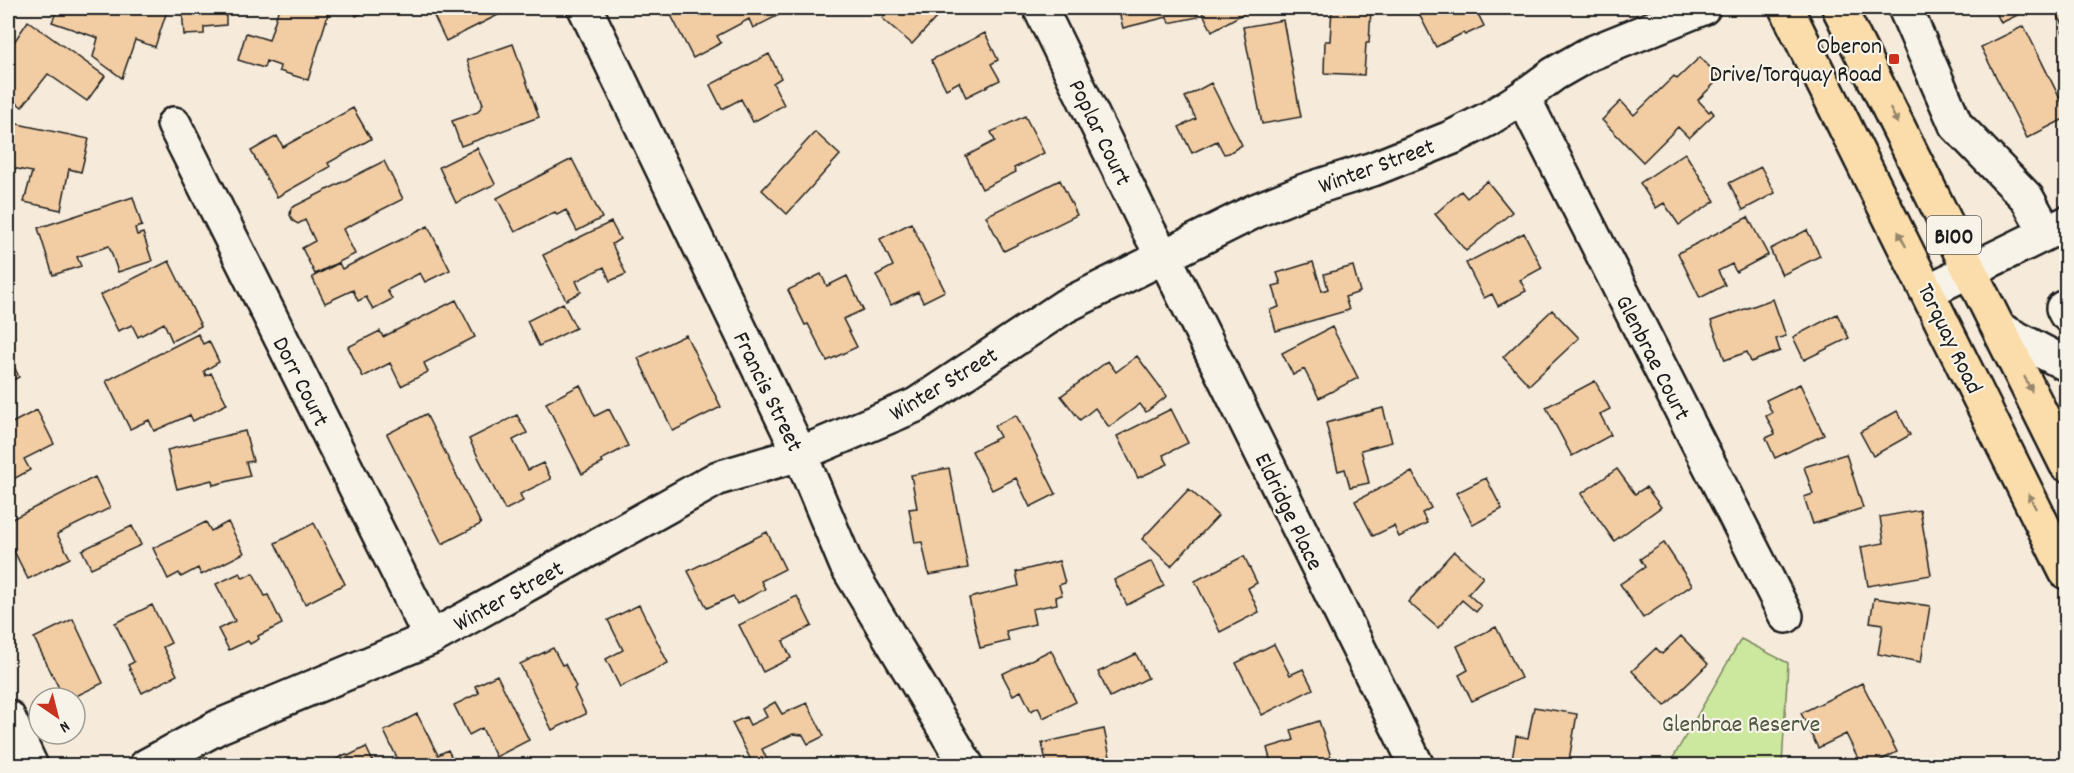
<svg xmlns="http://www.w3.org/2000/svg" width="2074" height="773" font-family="Dekko,sans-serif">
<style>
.green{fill:#cce79e;stroke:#74825d;stroke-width:1.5}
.building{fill:#f2cda3;stroke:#1c1c1c;stroke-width:1.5}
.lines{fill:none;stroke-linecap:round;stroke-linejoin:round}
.minor-casing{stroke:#1c1c1c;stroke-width:38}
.major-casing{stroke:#1c1c1c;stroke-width:38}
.minor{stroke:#f7f3e8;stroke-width:33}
.major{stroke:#faddab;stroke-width:33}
.oneway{fill:#96866b}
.poi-dot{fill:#c8321e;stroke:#f7f3e8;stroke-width:2}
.labels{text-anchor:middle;stroke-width:4.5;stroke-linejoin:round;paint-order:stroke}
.shield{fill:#f7f3e8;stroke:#5e5c59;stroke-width:1.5}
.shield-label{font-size:22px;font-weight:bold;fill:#1c1c1c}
.poi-label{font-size:24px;fill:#1c1c1c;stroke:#f7f3e8;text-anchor:end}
.street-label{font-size:24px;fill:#1c1c1c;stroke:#f7f3e8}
.park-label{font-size:24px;fill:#515943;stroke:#f7f3e8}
</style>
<rect width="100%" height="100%" fill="#f6ebda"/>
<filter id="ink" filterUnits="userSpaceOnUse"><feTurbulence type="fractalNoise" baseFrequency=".0167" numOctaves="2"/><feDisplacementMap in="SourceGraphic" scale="12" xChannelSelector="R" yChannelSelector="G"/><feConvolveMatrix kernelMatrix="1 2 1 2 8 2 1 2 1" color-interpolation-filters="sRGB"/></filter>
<g filter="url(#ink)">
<path class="green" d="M1741 639 1788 663 1782 765H1669Z"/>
<path class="building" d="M58 8H168L155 47 135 40 122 78 93 57 98 38 52 22Z
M182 8H226V25L204 27V34L184 35Z
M279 8H330L308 80 279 71 280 66 266 61 264 68 238 60 246 33 269 40Z
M352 8H372L356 16Z
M430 8H505L506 11 446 41Z
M685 8H775L779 15 753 28 749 19 717 36 721 43 693 58 671 15Z
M891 8H939L932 15 936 18 912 44 882 18Z
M1118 8H1194L1198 17 1169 23 1167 17 1123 28Z
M1200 8H1247L1248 11 1212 31Z
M1332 8H1362V9L1371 10 1369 43H1366L1364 75 1324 73 1325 41H1330Z
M1427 8H1475L1484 26 1465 35 1463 33 1436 47 1418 12Z
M1994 8H2032L2001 23Z
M2059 8H2066V39L2062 31 2066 29 2054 10Z
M1283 20 1301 117 1262 124 1243 27Z
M28 21 105 76 87 101 48 74 22 107 8 96V51Z
M2024 26 2066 111V118L2027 138 1981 47Z
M985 33 998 60 991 64 1000 80 966 97 959 82 946 89 931 60Z
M513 44 539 117 461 146 452 121 478 112 483 104 467 60Z
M769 54 781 78 773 83 784 105 753 122 741 99 722 109 710 85Z
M1700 57 1720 78 1698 100 1709 112 1711 110 1714 114 1689 138 1678 127 1643 162 1602 120 1621 101 1634 115 1674 76 1677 79Z
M1211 83 1242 145 1229 153 1224 154 1217 141 1192 153 1179 127 1196 119 1185 97Z
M353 108 371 139 328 163 330 167 277 197 251 151 277 136 283 147Z
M1025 116 1044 153 1014 168 1016 172 982 189 966 156 995 141 991 132Z
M8 122 89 139 81 172 69 169 61 210 24 202 32 172 8 167Z
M815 132 840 155 787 214 762 190Z
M477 148 495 184 456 203 439 167Z
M1685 153 1715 201 1679 225 1664 203 1656 208 1640 183Z
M572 159 602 218 577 231 566 210 557 215 555 212 515 232 497 198Z
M384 161 403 199 343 229 355 254 315 274 302 248 315 241 305 220 298 224 293 221 290 215 291 208Z
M1761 167 1775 193 1743 210 1729 183Z
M1060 180 1077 215 1004 251 986 216Z
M1487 181 1512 212 1466 251 1435 214 1461 191 1467 198Z
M133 197 142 226 135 228 137 235 143 233 152 261 118 272 109 246 77 257 81 266 53 275 38 228Z
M1748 217 1768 255 1736 272 1732 264 1718 271 1725 285 1700 298 1678 253Z
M611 222 620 239 612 244 626 274 610 281 604 267 576 281 581 292 566 300 543 255Z
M911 223 945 291 923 302 918 292 891 305 876 275 893 266 880 239Z
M428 226 450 270 425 282 420 273 387 290 392 299 373 309 366 297 358 301 353 290 325 303 312 277 339 263 342 269Z
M1807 230 1820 256 1782 275 1770 249Z
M1524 233 1542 268 1520 280 1526 291 1498 306 1492 294 1484 298 1466 263Z
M169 261 201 326 172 341 164 323 138 337 132 325 118 331 100 295Z
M1313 262 1322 291 1328 289 1324 274 1353 266 1360 292 1345 297 1349 310 1276 331 1270 310 1279 307 1273 286 1281 284 1277 273Z
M821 274 827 286 847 276 863 310 843 319 857 347 827 361 808 324 805 325 788 290Z
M1773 299 1786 336 1776 339 1780 351 1751 362 1747 352 1725 360 1711 321Z
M456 300 475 337 424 363 428 372 401 386 390 363 363 377 348 347 380 331 383 337Z
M563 303 576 328 539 346 527 321Z
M1552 310 1579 338 1529 385 1503 357Z
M1837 314 1849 338 1804 360 1793 337Z
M1332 327 1358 378 1319 398 1304 369 1293 375 1282 353Z
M198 334 203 344 209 341 219 362 204 371 206 376 211 373 227 404 193 421 190 415 154 431 149 420 130 429 106 381Z
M686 335 721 407 673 431 638 358Z
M8 354 19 377 8 383Z
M1137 356 1167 396 1146 412 1140 404 1109 427 1095 408 1080 420 1061 396 1108 361 1116 372Z
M1595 381 1610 409 1600 414 1611 435 1572 456 1546 407Z
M1800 384 1824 435 1775 458 1766 438 1775 434 1766 416 1772 413 1766 400Z
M580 385 595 416 609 409 628 446 601 460 603 463 582 474 546 403Z
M1383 408 1392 442 1361 450 1369 483 1350 487 1345 469 1338 471 1326 423Z
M1171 409 1188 443 1163 455 1168 464 1138 478 1117 436Z
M37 410 54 444 24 459 30 470 8 482V425Z
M1897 411 1910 435 1873 456 1860 432Z
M426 414 481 524 442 544 387 434Z
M517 415 527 433 513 440 528 470 543 463 551 479 520 494 523 501 505 510 469 439Z
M1016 415 1056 494 1030 507 1016 478 992 490 972 451 1000 437 994 426Z
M245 431 253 461 246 462 250 476 213 485 212 480 177 489 167 450Z
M1846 454 1863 508 1813 524 1804 497 1813 494 1804 467Z
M949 468 968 568 929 575 922 542 915 543 909 509 917 508 911 475Z
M1617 469 1635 494 1646 487 1661 507 1614 541 1581 494Z
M1412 472 1431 508 1422 513 1427 523 1399 537 1394 526 1373 536 1355 501Z
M95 477 110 508 57 534 70 558 28 579 8 539V521Z
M1486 478 1502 509 1473 525 1456 493Z
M1189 489 1218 516 1171 566 1142 539Z
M1920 510 1931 575 1868 586 1861 547 1884 543 1880 517Z
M206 522 211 531 228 522 244 553 201 575 198 568 181 577 179 573 168 579 153 548Z
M314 523 345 584 305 604 275 543Z
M132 526 141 545 91 568 82 550Z
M767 532 785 569 761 581 765 589 737 604 733 596 707 608 688 571Z
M1664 543 1692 585 1643 618 1620 584 1645 567 1640 559Z
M1454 551 1483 577 1468 594 1481 606 1476 612 1462 600 1438 628 1408 602Z
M1244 556 1257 583 1248 588 1259 612 1220 632 1195 581Z
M1059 561 1065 583 1059 585 1062 595 1056 597 1057 604 1032 609 1035 624 1006 631 1009 641 980 648 969 598 1019 586 1016 572Z
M1152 561 1164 586 1127 605 1114 580Z
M240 573 243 578 253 573 265 596 268 595 282 624 258 636 259 639 250 644 248 641 229 650 218 629 235 621 216 584Z
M797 596 812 626 783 641 791 658 763 672 739 625Z
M1874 598 1930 606 1921 662 1878 654 1883 624 1870 622Z
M152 605 171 643 163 647 177 675 142 693 128 665 134 662 115 623Z
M639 605 668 663 620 687 606 659 623 650 608 620Z
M73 619 103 683 72 698H64L34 638Z
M1496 627 1521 678 1472 701 1459 675 1468 670 1457 646Z
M1681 636 1708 664 1665 706 1632 671 1656 648 1662 654Z
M1274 644 1290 675 1303 669 1313 689 1262 715 1236 663Z
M553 648 562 665 565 664 576 687 574 689 586 714 552 730 520 664Z
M1051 650 1076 702 1043 718 1038 707 1031 711 1021 691 1013 695 1002 674Z
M1136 654 1148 678 1110 697 1098 672Z
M497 675 529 740 496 757 482 728 469 735 454 705 479 693 475 686Z
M1862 683 1897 752 1870 766H1862L1846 734 1818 748 1801 713Z
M775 702 782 714 807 703 824 736 808 744 803 735 793 734 762 749 769 764 754 766 732 723 746 717 750 725 767 717 763 709Z
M1534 707 1577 714 1568 766H1540L1512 760 1516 736 1528 738Z
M417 714 438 755 448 750 456 766H401L384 731Z
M1319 721 1334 766H1272L1267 748 1294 740 1291 730Z
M1104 729 1112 766H1047L1042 743Z
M366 747 375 766H324L346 754 348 756Z"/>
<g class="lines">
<g class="minor-casing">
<path id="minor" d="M585 8 800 454 846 564 967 766
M1040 8 1149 231 1172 272 1417 766
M1905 8 1956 125 2027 198 2046 232
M1523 97 1786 616
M174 124 431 638
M1928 291 2065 224
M2063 308 2066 314
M2001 330 2066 364
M8 717 31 766
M146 766 220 726 431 638 718 478 800 454 916 405 1065 306 1255 211 1304 191 1373 169 1453 137 1488 119 1523 97 1554 74 1589 54 1703 8"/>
</g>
<g class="major-casing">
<path id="major" d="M1786 8 2066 572
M1839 8 2066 464"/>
</g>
<use href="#minor" class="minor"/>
<use href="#major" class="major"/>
</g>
<defs><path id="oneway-solid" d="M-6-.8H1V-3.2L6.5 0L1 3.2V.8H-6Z" transform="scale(1.5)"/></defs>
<g class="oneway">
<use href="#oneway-solid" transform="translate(1894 116) rotate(63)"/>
<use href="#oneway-solid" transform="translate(1902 239) rotate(-117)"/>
<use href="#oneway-solid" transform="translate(2028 384) rotate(64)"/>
<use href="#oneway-solid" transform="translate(2032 501) rotate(-116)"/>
</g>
</g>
<rect class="poi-dot" x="1888" y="53" width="12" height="12" rx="3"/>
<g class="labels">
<rect class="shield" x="1927" y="216" width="54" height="38" rx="4.5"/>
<g class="shield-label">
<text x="1954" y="243">B100</text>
</g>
<g class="poi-label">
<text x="1882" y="53">Oberon<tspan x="1882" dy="28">Drive/Torquay Road</tspan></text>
</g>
<g class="street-label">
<text transform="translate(1101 132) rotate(64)" y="8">Poplar Court</text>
<text transform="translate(1376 165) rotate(-20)" y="8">Winter Street</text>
<text transform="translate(1951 338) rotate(64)" y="8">Torquay Road</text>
<text transform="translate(1654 357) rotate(63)" y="8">Glenbrae Court</text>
<text transform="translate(302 381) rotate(63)" y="8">Dorr Court</text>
<text transform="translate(943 383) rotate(-31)" y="8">Winter Street</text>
<text transform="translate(769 391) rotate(64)" y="8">Francis Street</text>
<text transform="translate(1290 511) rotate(64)" y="8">Eldridge Place</text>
<text transform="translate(508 595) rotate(-29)" y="8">Winter Street</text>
</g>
<g class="park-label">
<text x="1741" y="731">Glenbrae Reserve</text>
</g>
</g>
<rect width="2074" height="773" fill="none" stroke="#f7f3e8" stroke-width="30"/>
<rect x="15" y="15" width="2044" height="743" fill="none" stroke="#1c1c1c" stroke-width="2" filter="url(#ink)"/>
<g transform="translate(57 716) rotate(145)"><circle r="28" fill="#f7f3e8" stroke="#9f9d96" stroke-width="1.5"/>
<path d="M0-4.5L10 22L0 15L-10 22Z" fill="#c8321e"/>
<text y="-9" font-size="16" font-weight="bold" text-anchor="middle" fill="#1c1c1c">N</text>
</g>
</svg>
